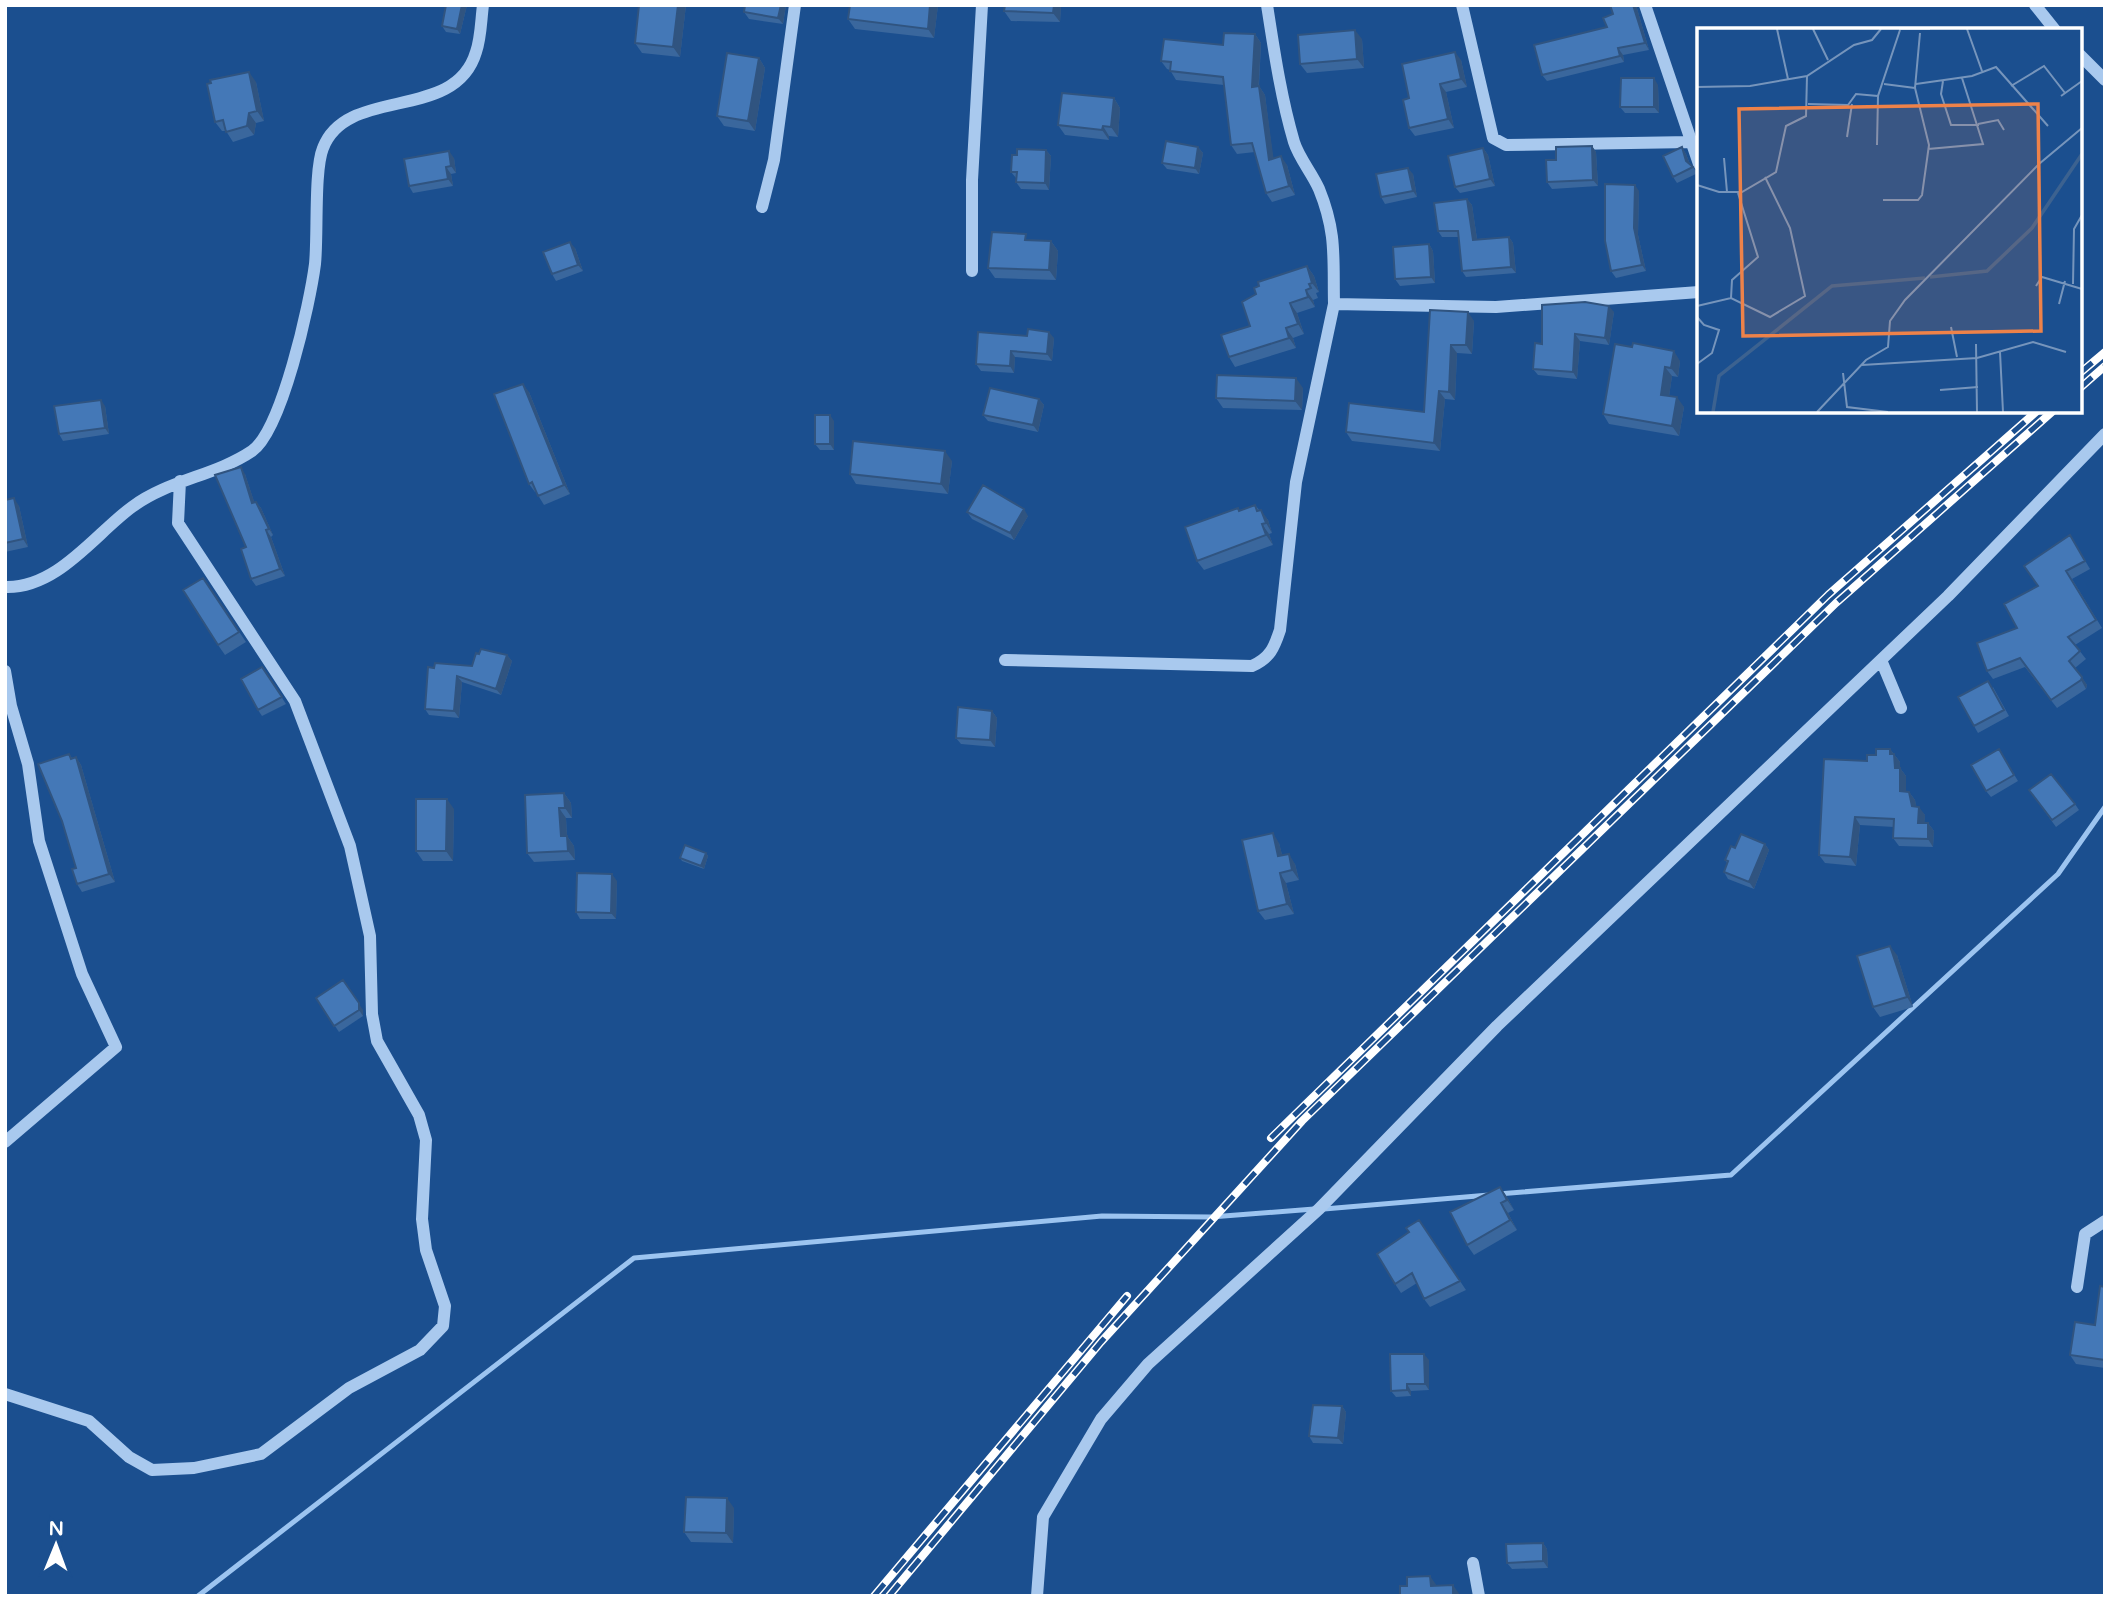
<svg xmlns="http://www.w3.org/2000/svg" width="2110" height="1601" font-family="'Varela Round',sans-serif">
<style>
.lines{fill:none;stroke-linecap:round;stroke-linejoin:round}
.stream{stroke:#9cc4f0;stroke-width:5}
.minor{stroke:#a9c9ee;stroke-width:12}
.rail-casing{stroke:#fff;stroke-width:8}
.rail{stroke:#1b4f8f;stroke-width:5;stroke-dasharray:16;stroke-linecap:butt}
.wall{fill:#3a679d}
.shaded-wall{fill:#305480}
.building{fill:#4478b7;stroke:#305480;stroke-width:2}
.inset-river{fill:none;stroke:#3c6290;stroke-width:3.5}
.inset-road{fill:none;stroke:#7695bc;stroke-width:2}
.view{fill:#ee8249;fill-opacity:0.15;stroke:#ee8249;stroke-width:3.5}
.inset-edge{fill:none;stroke:#fff;stroke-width:3.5}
</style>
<rect width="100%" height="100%" fill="#1b4f8f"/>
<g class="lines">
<path class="stream" d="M1498 1194 1731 1175 2058 874 2105 807
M1324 1209 1489 1195
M198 1596 634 1258 1102 1216 1211 1217 1314 1209"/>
<path class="minor" d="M1462 5 1493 138 1506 145 1691 142
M1645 5 1699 164
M2035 5 2055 30
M2080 55 2105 80
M762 207 774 160 795 5
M972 271V180L982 5
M1334 304 1496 307 1699 292
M5 587C57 589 95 534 132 507 168 480 215 476 252 451 282 430 310 303 315 264 318 235 314 170 323 148 347 85 455 123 476 52 481 38 481 20 483 5
M1005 660 1252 666C1270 658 1274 648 1280 630L1296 482 1334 304C1333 259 1337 233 1319 189 1312 173 1299 158 1294 142 1281 98 1274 50 1267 5
M1881 660 1901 708
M5 671 11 706 28 764 39 841 82 974 116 1047 5 1142
M2077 1287 2085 1234 2105 1221
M5 1394 89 1421 129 1457 152 1470 194 1468 261 1454 349 1388 420 1350 443 1326 445 1306 426 1250 422 1219 426 1140 419 1115 377 1041 372 1014 370 936 350 846 295 701 178 523 180 481
M1473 1563 1479 1596
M1037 1596 1043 1517 1101 1419 1148 1364 1319 1209 1497 1026 1948 596 2105 434"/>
<g class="rail-casing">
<path id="rail" d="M2080 373 2105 352
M2080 388 2105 366
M1271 1138 1828 595 2037 411
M874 1596 1127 1296
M889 1596 1101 1342 1302 1121 1836 603 2053 411"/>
</g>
<use href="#rail" class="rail"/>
</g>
<path class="wall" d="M446 5H467L460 34 446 32 442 26Z
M686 5 680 57 642 53 635 43Z
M786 5 783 24 749 19 744 12Z
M850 5H938L934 38 855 29 848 19Z
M1005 5H1061L1060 22 1011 21 1004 11Z
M1610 5H1636L1649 50 1623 55 1624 62 1547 81 1542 75 1607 27 1613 14Z
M1255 34 1261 43 1259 86 1265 95 1273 159 1287 165 1295 195 1272 202 1266 193 1255 152 1237 154 1231 145 1224 85 1176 80 1170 70 1167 69 1161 61 1223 45Z
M1362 39 1364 68 1307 73 1300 64Z
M759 58 765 68 755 131 724 126 717 116Z
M1461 60 1467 87 1446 92 1454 128 1415 136 1409 128V98Z
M256 82 264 121 256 123 254 135 233 142 226 131H222L215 122Z
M1658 85 1659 113H1625L1620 107Z
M1114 98 1120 108 1118 137 1109 136V140L1065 135 1058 125Z
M1592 146 1596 152 1598 186 1552 189 1547 182 1556 160Z
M1198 147 1203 153 1199 174 1167 169 1162 163Z
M1682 147 1686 154 1690 164 1698 173 1677 183 1673 177Z
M1483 148 1488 155 1495 186 1460 193 1455 187Z
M1046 150 1051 156 1049 190 1021 189 1016 182V178L1011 172 1017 155Z
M454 158 456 173 451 174 453 186 413 193 409 186Z
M1413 174 1417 197 1385 204 1381 197Z
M1639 191 1638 235 1646 271 1616 278 1611 271Z
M1467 199 1472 205 1477 239 1509 237 1513 243 1516 273 1466 277 1462 271 1459 237H1442L1438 231Z
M1030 240 1051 241 1058 251 1056 280 995 278 988 268Z
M1429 244 1433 251 1435 283 1400 286 1395 279Z
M575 248 583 271 556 281 552 274Z
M1307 266 1314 276 1319 292 1316 293 1318 298 1313 300 1315 307 1297 313 1304 334 1293 338 1296 348 1235 367 1229 357 1250 326Z
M1430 310 1474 321 1472 354 1457 353 1455 400 1445 399 1440 451 1352 441 1346 432 1424 412Z
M1614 312 1609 345 1580 341 1577 379 1538 375 1533 369 1542 344Z
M978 332 1054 338 1052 361 1015 357 1014 373 981 371 976 364Z
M1615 344 1680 361 1678 377 1672 376 1669 396 1684 407 1679 436 1609 424 1603 414Z
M1303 388 1302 410 1223 408 1216 398Z
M529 392 570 494 544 505 536 492H535L529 484Z
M1039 399 1044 405 1038 432 988 421 983 415Z
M105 406 109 434 63 441 59 434Z
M834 421V450H820L815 444Z
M952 461 948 494 856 484 850 474Z
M245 474 254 502H256L261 508 273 535 271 537 285 576 256 586 251 579 246 547Z
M5 500 19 506 28 547 5 552Z
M1255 505 1268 520 1272 533 1269 534 1273 545 1204 570 1197 561 1240 511Z
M967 512 1028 516 1014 540 972 519Z
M2070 535 2090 569 2072 579 2102 628 2075 645 2086 659 2075 668 2087 685 2086 689 2057 708 2025 667 1993 679 1987 671 2017 628 2038 586Z
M203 578 246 642 225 655 218 645Z
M479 654 507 655 512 661 501 695 462 682 459 718 429 715 425 709 434 668 472 666Z
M262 667 286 704 262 716 258 710Z
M1993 687 2009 716 1978 733 1974 726Z
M992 711 997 718 995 747 961 744 956 738Z
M1890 749 1900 762V768L1906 776V791L1909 792 1915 800 1916 807 1925 815 1924 823H1928L1934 831 1933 847 1899 846 1893 838 1894 827 1860 825 1856 866 1825 863 1819 855 1867 761 1876 755Z
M69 754 72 758 76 757 81 765 115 882 82 892 77 884Z
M2003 756 2018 781 1991 797 1986 791Z
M2029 790 2075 804 2079 810 2056 827Z
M564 793 571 803 572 818H566L567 836 574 846 575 860 534 862 527 853Z
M454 809 453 861H423L416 851Z
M1279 843 1282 855 1295 864 1299 880 1286 883 1294 914 1265 920 1258 911Z
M1765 844 1769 850 1754 889 1728 879 1724 872 1727 863 1725 860 1735 848Z
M706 853 708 856 704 869 682 861 680 858Z
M617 881 616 919H580L576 912Z
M1897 955 1913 1007 1880 1017 1873 1007Z
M316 998 363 1010V1016L339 1032Z
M1500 1187 1507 1197 1514 1210 1508 1213 1517 1230 1474 1255 1467 1245Z
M1419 1220 1466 1290 1430 1307 1424 1299 1417 1283 1401 1293 1395 1284 1409 1232Z
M2105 1287V1368L2076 1364 2070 1355 2095 1325Z
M1429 1360V1390L1411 1391V1396L1396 1397 1391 1391Z
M1342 1406 1346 1412 1343 1444 1313 1443 1309 1436Z
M734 1508 733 1543 691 1542 684 1532Z
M1543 1543 1547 1549 1548 1568 1512 1569 1507 1563Z"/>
<path class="shaded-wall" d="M462 5H467L460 34 457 29Z
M678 5H686L680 57 673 47Z
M781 5H786L783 24 778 18Z
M930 5H938L934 38 928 29Z
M1054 5H1061L1060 22 1053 13Z
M1633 5H1636L1649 50 1645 43Z
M1355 30 1362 39 1364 68 1357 59Z
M1255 34 1261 43 1258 96 1252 87Z
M1618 48 1623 55 1624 62 1620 56Z
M1455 52 1461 60 1467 87 1461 79Z
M759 58 765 68 755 131 748 121Z
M249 72 256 82 264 121 257 111Z
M1654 78 1658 85 1659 113 1654 107Z
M1440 84 1446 92 1454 128 1448 119Z
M1259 86 1265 95 1275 169 1269 160Z
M1114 98 1120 108 1118 137 1111 127Z
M249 113 256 123 254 135 247 126Z
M1103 126 1109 136V140L1102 130Z
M1592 146 1596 152 1598 186 1593 180Z
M1198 147 1203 153 1199 174 1195 168Z
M1682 147 1686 154 1691 167 1686 161Z
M1483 148 1488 155 1495 186 1490 179Z
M1046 150 1051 156 1049 190 1045 183Z
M449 151 454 158 456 173 451 166Z
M1281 156 1287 165 1295 195 1289 186Z
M446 167 451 174 453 186 448 179Z
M1408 168 1413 174 1417 197 1413 191Z
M1635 185 1639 191 1638 235 1646 271 1642 265 1634 228Z
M1467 199 1472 205 1478 246 1473 240Z
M1509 237 1513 243 1516 273 1511 267Z
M1051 241 1058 251 1056 280 1049 270Z
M570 242 575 248 583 271 578 265Z
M1429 244 1433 251 1435 283 1431 277Z
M1307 266 1314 276 1319 292 1312 283Z
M1306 290 1313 300 1315 307 1308 297Z
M1290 303 1297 313 1304 334 1298 324Z
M1609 306 1614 312 1609 345 1605 338Z
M1468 312 1474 321 1472 354 1466 345Z
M1286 328 1293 338 1296 348 1289 338Z
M1049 332 1054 338 1052 361 1047 354Z
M1575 334 1580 341 1577 379 1573 372Z
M1451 345 1457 353 1455 400 1449 392Z
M1011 351 1015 357 1014 373 1010 366Z
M1674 351 1680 361 1678 377 1671 368Z
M1665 367 1672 376 1668 404 1661 395Z
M1296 378 1303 388 1302 410 1295 401Z
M523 384 529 392 570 494 564 485Z
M1439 391 1445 399 1440 451 1434 443Z
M1677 397 1684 407 1679 436 1672 426Z
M1039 399 1044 405 1038 432 1033 425Z
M101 400 105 406 109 434 105 428Z
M830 415 834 421V450L830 444Z
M945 451 952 461 948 494 941 484Z
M241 467 245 474 257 510 252 503Z
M14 498 19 506 28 547 23 539Z
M256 502 261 508 273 535 269 529Z
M1024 509 1028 516 1014 540 1010 533Z
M1261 510 1268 520 1272 533 1266 523Z
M1262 524 1269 534 1273 545 1266 535Z
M266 530 271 537 285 576 280 569Z
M507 655 512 661 501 695 496 689Z
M457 676 462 682 459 718 454 711Z
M2082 677 2087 685 2086 689 2081 680Z
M992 711 997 718 995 747 990 740Z
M1890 749 1900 762V768L1906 776V799L1900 791 1890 754Z
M76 757 81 765 115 882 109 874Z
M1909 792 1915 800 1918 815 1912 806Z
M564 793 571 803 572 818 565 808Z
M447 799 454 809 453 861 446 851Z
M1919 807 1925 815 1924 831 1918 823Z
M559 808 566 818 567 836 574 846 575 860 568 851 561 836Z
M1855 817 1860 825 1856 866 1850 857Z
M1928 823 1934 831 1933 847 1928 839Z
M1273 833 1279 843 1285 866 1278 856Z
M1765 844 1769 850 1754 889 1749 882Z
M706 853 708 856 704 869 701 866Z
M1289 854 1295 864 1299 880 1292 870Z
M1280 873 1286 883 1294 914 1287 904Z
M612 874 617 881 616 919 611 913Z
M1890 946 1897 955 1913 1007 1907 997Z
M343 980 363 1010V1016L359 1010Z
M1500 1187 1507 1197 1514 1210 1507 1200Z
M1501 1203 1508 1213 1517 1230 1510 1220Z
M1424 1354 1429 1360V1390L1425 1384Z
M1407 1384 1411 1391V1396L1407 1390Z
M1342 1406 1346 1412 1343 1444 1338 1438Z
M727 1498 734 1508 733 1543 726 1533Z
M1543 1543 1547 1549 1548 1568 1543 1561Z
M1430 1576 1437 1586H1431Z
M1453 1585 1460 1595V1596H1453Z"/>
<path class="building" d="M446 5H462L457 29 442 26Z
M639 5H678L673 47 635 43Z
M745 5H781L778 18 744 12Z
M850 5H930L928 29 848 19Z
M1005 5H1054L1053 13 1004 11Z
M1610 5H1633L1645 43 1618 48 1620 56 1542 75 1534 45 1607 27 1603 18 1613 14Z
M1355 30 1357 59 1300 64 1298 35Z
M1224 33 1255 34 1252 87 1259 86 1269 160 1281 156 1289 186 1266 193 1252 143 1231 145 1223 77 1170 71 1171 62 1161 61 1164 39 1223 45Z
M1455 52 1461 79 1440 84 1448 119 1409 128 1403 100 1409 98 1402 64Z
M727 53 759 58 748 121 717 116Z
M249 72 257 111 249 113 247 126 226 132 223 120 215 122 207 84 211 83 210 80Z
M1621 78H1654V107H1620Z
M1062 93 1114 98 1111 127 1103 126 1102 130 1058 125Z
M1166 141 1198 147 1195 168 1162 163Z
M1592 146 1593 180 1547 182 1546 160H1556V147Z
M1682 147 1686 161 1693 167 1673 177 1663 156Z
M1483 148 1490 179 1455 187 1448 156Z
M1017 149 1046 150 1045 183 1016 182 1017 172H1011L1012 155H1017Z
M449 151 451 166 446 167 448 179 409 186 404 159Z
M1408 168 1413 191 1381 197 1376 174Z
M1605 184 1635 185 1634 228 1642 265 1611 271 1605 241Z
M1467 199 1473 240 1509 237 1511 267 1462 271 1458 231H1438L1434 203Z
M992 232 1026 234 1025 240 1051 241 1049 270 988 268Z
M570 242 578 265 552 274 543 252Z
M1429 244 1431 277 1395 279 1393 247Z
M1307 266 1312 283 1309 284 1311 288 1306 290 1308 297 1290 303 1298 324 1286 328 1289 338 1229 357 1221 335 1250 326 1242 302 1256 294 1254 288 1259 286 1258 282Z
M1585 302 1609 306 1605 338 1575 334 1573 372 1533 369 1535 343 1542 344V305Z
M1430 310 1468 312 1466 345H1451L1449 392 1439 391 1434 443 1346 432 1349 403 1424 412Z
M1028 329 1049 332 1047 354 1011 351 1010 366 976 364 978 332 1027 336Z
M1633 343 1674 351 1671 368 1665 367 1661 395 1677 397 1672 426 1603 414 1615 344 1632 347Z
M1217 375 1296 378 1295 401 1216 398Z
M523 384 564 485 538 496 532 482 529 484 494 394Z
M990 388 1039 399 1033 425 983 415Z
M101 400 105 428 59 434 54 406Z
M815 415H830V444H815Z
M853 441 945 451 941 484 850 474Z
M241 467 252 503 256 502 269 529 266 530 280 569 251 579 241 549 246 547 215 475Z
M983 485 1024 509 1010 533 967 512Z
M14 498 23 539 5 543V500Z
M1255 505 1257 511 1261 510 1266 523 1262 524 1266 535 1197 561 1185 527 1238 508 1239 511Z
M2070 535 2085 561 2066 571 2096 620 2068 637 2080 651 2069 661 2082 677 2081 680 2051 700 2020 658 1987 671 1977 643 2017 628 2004 604 2038 586 2024 566Z
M203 578 239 632 218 645 183 590Z
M481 649 507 655 496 689 457 676 454 711 425 709 428 667 434 668 435 663 472 666 476 653 479 654Z
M262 667 282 697 258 710 241 679Z
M1988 681 2004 710 1974 726 1958 697Z
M958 707 992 711 990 740 956 738Z
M1876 749H1890V754H1894L1895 768H1900V791L1909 792 1912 806 1919 807 1918 823H1928V839L1893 838 1894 819 1855 817 1850 857 1819 855 1824 759 1867 761V755H1876Z
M1999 749 2014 775 1986 791 1971 765Z
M69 754 71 759 76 757 109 874 77 884 72 869 76 868 62 821 38 764Z
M2051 774 2075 804 2052 820 2029 790Z
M564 793 565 808H559L561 836H567L568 851 527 853 525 795Z
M416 799H447L446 851H416Z
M1273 833 1278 856 1289 854 1292 870 1280 873 1287 904 1258 911 1242 840Z
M1741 834 1765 844 1749 882 1724 872 1728 861 1725 860 1731 846 1735 848Z
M685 845 706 853 701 866 680 858Z
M577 873 612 874 611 913 576 912Z
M1890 946 1907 997 1873 1007 1857 956Z
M343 980 359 1003V1010L334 1026 316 998Z
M1500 1187 1507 1200 1501 1203 1510 1220 1467 1245 1450 1212Z
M1419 1220 1460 1281 1424 1299 1412 1273 1395 1284 1377 1254 1409 1232 1406 1228Z
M2100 1286 2105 1287V1360L2070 1355 2075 1322 2095 1325Z
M1390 1354H1424L1425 1384H1407V1390L1391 1391Z
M1313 1405 1342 1406 1338 1438 1309 1436Z
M686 1497 727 1498 726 1533 684 1532Z
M1543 1543V1561L1507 1563 1506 1544Z
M1430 1576 1431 1586 1453 1585V1596H1400V1586H1407V1577Z"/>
<g transform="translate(1697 28)">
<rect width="385" height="385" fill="#1b4f8f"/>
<path class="inset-river" d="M233 249 290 243 335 200 385 126M16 384 22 348 135 258 228 250"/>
<path class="inset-road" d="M80 1 91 51M116 1 131 32M202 1H233M270 1 285 43M246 53 244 66 254 97H282M187 56 218 60M219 56 275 48 299 39 351 98M314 58 347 38 368 65M0 59 53 58 110 48 157 17 175 12 184 1M364 68 385 53M111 76 151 77 159 66 181 68M281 96 301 92 307 102M150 109 155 76M180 117 181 68 203 2M231 121 286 116 265 50M27 130 30 164M0 157 22 164H45L79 144 89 98 109 88 110 48M186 172H221L225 167 232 117 218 60 223 5M376 256 377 201 385 187M339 258 345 249 385 261M34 270 35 252 61 229 41 165M362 276 368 253M0 278 34 270 73 289 108 268 93 200 68 149M0 289 7 297 22 302 15 325 0 336M254 299 260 329M279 316 280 384M303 324 306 384M165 337 280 330 336 314 369 324M146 345 150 379 191 384M243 362 281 359M120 384 169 332 191 319 193 293 208 272 342 136 385 100"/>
<path class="view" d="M341 76 344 303 46 308 42 81Z"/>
<rect width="385" height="385" class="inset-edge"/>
</g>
<rect width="2110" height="1601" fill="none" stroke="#ffffff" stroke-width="14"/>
<g transform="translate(56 1545) rotate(1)" stroke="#1b4f8f" stroke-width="5" paint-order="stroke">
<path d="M0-5L12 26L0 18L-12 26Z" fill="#ffffff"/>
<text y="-10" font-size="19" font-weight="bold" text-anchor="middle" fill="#ffffff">N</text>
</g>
</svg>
